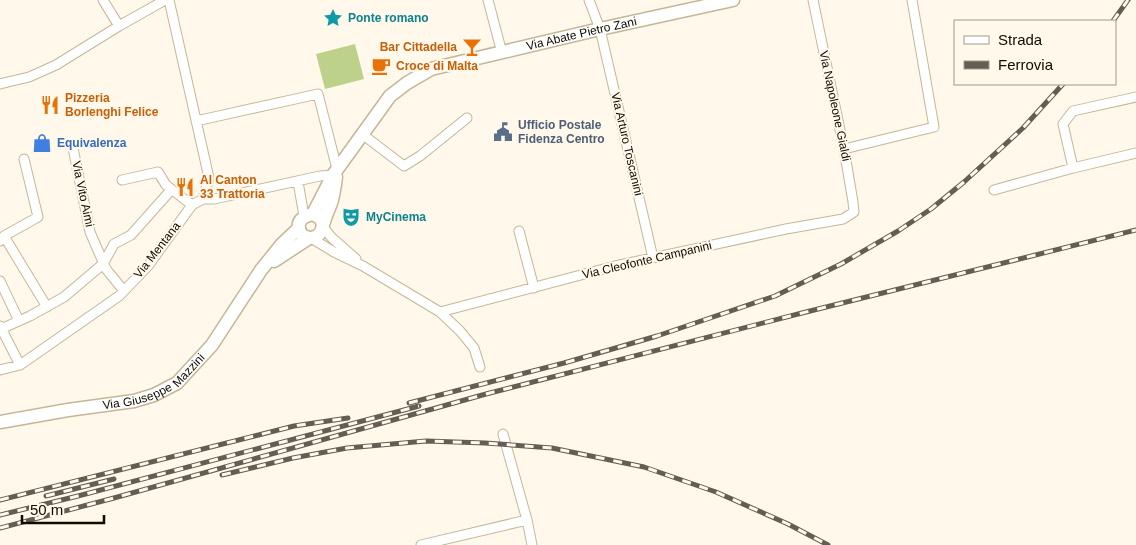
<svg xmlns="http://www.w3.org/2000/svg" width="1136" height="545" font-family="Arial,sans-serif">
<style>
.green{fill:#bdd18b}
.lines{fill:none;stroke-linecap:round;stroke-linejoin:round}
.street-casing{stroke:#c6b697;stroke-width:11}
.secondary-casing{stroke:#c6b697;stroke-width:15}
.street{stroke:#fff;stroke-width:9}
.secondary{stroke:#fff;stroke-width:12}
.rail-casing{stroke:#645d54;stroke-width:5}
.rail{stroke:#fff8eb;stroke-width:3;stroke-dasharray:9;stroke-linecap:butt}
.labels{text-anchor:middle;stroke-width:4;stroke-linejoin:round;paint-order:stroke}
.culture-label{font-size:12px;font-weight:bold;fill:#0d838f;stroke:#fff8eb;text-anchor:start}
.street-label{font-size:12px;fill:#100a02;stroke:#fff8eb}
.food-label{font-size:12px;font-weight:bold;fill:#c56008;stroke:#fff8eb;text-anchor:start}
.service-label{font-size:12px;font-weight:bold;fill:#4e5e75;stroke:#fff8eb;text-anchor:start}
.shop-label{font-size:12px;font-weight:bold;fill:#366cbe;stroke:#fff8eb;text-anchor:start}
</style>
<rect width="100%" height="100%" fill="#fff8eb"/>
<path class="green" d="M355 44 364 79 325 89 316 54Z"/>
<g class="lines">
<g class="street-casing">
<path id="street" d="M103 0 119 26
M169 0 209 178 203 199
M488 0 502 53
M589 0 600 29 653 258
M0 84 29 77 56 65 119 26 165 0
M196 121 318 94 337 169
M362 134 404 166 420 156 467 118
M73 148 90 232 106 269 124 291
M844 149 934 127 912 0
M1073 168 1063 124 1073 111 1136 97
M122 180 158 172 166 185 192 205
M298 182 304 216
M994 190 1073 168 1136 153
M323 227 332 238 356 259
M519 231 534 288
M4 236 47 307
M311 238 334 252 363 266 440 312 460 331 474 348 480 367
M0 241 4 236 38 217 24 159
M0 281 19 321
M440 312 615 266 786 229 843 219 854 212 853 202 844 149 813 0
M0 326 20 365
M1 329 30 316 64 297 103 264 114 244 131 235 171 190
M0 370 20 365 119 296 148 266 192 205 203 199H214L320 176 333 175
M503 434 527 520
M421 545 527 520 532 545"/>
</g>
<g class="secondary-casing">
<g id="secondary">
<path id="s1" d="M313 214 333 175 390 96 407 83 431 69 600 29 733 0"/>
<path d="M323 224 320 218 313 214C305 216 297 219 299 229 301 239 315 241 320 233 323 229 322 226 324 222 326 214 330 207 332 200 334 192 335 184 336 177"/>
<path d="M274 261 309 238"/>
<path id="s2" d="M0 422 68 410 134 401 154 395 177 383 212 345 261 270 282 244 299 228"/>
</g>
</g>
<use href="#street" class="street"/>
<use href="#secondary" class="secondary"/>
<g class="rail-casing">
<path id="rail" d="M1113 21 1128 0
M409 403 564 363 657 336 775 296 841 264 898 231 931 209 964 182 1023 128 1063 84
M222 475 293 458 347 448 426 441 485 443 552 448 644 467 716 492 788 524 828 545
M46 496 114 479
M0 500 294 426 348 418
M0 515 78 496 419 406
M0 528 114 498 486 394 802 313 1136 230"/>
</g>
<use href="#rail" class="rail"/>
</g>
<defs>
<g id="sight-bare" transform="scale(1.5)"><path d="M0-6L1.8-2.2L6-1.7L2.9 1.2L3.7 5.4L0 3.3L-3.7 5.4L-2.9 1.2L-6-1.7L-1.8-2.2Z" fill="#0f9aa8" stroke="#fff8eb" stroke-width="2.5" paint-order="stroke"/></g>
<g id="bar-bare" transform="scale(1.5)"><path d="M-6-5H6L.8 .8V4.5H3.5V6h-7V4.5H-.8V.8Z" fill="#e8710a" stroke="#fff8eb" stroke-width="2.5" paint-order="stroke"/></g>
<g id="cafe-bare" transform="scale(1.5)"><path d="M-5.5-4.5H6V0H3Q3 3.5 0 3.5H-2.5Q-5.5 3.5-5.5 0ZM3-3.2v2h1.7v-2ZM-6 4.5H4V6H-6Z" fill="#e8710a" stroke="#fff8eb" stroke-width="2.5" paint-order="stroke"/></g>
<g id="restaurant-bare" transform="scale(1.5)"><path d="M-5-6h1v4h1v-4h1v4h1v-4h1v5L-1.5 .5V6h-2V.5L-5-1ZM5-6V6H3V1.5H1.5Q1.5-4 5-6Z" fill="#e8710a" stroke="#fff8eb" stroke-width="2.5" paint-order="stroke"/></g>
<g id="civic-bare" transform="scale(1.5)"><path d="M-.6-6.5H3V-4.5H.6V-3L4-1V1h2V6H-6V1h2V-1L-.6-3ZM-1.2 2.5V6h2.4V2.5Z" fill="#5c6f8a" stroke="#fff8eb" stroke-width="2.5" paint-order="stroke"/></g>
<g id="shop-bare" transform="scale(1.5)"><path d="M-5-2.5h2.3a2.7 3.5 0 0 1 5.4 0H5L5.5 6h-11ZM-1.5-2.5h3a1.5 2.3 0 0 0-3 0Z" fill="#3f7fe0" stroke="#fff8eb" stroke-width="2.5" paint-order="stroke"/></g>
<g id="theatre-bare" transform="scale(1.5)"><path d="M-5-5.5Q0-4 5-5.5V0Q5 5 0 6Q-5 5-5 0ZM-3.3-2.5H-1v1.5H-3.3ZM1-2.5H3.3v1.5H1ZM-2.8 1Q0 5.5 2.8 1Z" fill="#0f9aa8" stroke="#fff8eb" stroke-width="2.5" paint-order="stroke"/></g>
</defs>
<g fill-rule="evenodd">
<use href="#sight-bare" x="333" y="18"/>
<use href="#bar-bare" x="472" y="47"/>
<use href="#cafe-bare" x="381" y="66"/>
<use href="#restaurant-bare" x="50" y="105"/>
<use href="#civic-bare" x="503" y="132"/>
<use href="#shop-bare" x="42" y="143"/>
<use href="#restaurant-bare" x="185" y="187"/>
<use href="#theatre-bare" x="351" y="217"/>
</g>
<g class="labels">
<g class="culture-label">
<text x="348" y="22">Ponte romano</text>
<text x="366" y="221">MyCinema</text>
</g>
<g class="street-label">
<text dy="4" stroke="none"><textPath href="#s1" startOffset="345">Via Abate Pietro Zani</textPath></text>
<text transform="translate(835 106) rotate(78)" y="4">Via Napoleone Gialdi</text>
<text transform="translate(627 144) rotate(77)" y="4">Via Arturo Toscanini</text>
<text transform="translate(83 194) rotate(78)" y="4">Via Vito Aimi</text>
<text transform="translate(157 250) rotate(-52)" y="4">Via Mentana</text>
<text transform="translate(647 260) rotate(-13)" y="4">Via Cleofonte Campanini</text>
<text dy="4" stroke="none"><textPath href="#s2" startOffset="162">Via Giuseppe Mazzini</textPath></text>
</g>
<g class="food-label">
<text x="457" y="51" text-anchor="end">Bar Cittadella</text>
<text x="396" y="70">Croce di Malta</text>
<text x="65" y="102">Pizzeria<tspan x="65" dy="14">Borlenghi Felice</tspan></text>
<text x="200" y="184">Al Canton<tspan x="200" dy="14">33 Trattoria</tspan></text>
</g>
<g class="service-label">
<text x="518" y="129">Ufficio Postale<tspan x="518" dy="14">Fidenza Centro</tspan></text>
</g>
<g class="shop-label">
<text x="57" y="147">Equivalenza</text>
</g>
</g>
<rect x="954" y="20" width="162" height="65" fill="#fff8eb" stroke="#9f998e"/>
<rect x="964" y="36" width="25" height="8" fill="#ffffff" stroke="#9f998e"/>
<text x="998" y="45" font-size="15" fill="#100a02">Strada</text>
<rect x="964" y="61" width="25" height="8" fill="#645d54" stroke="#9f998e"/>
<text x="998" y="70" font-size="15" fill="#100a02">Ferrovia</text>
<path d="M22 515v8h82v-8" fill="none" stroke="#100a02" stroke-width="2.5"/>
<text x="30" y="515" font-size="15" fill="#100a02" stroke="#fff8eb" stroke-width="4" paint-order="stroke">50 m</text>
</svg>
